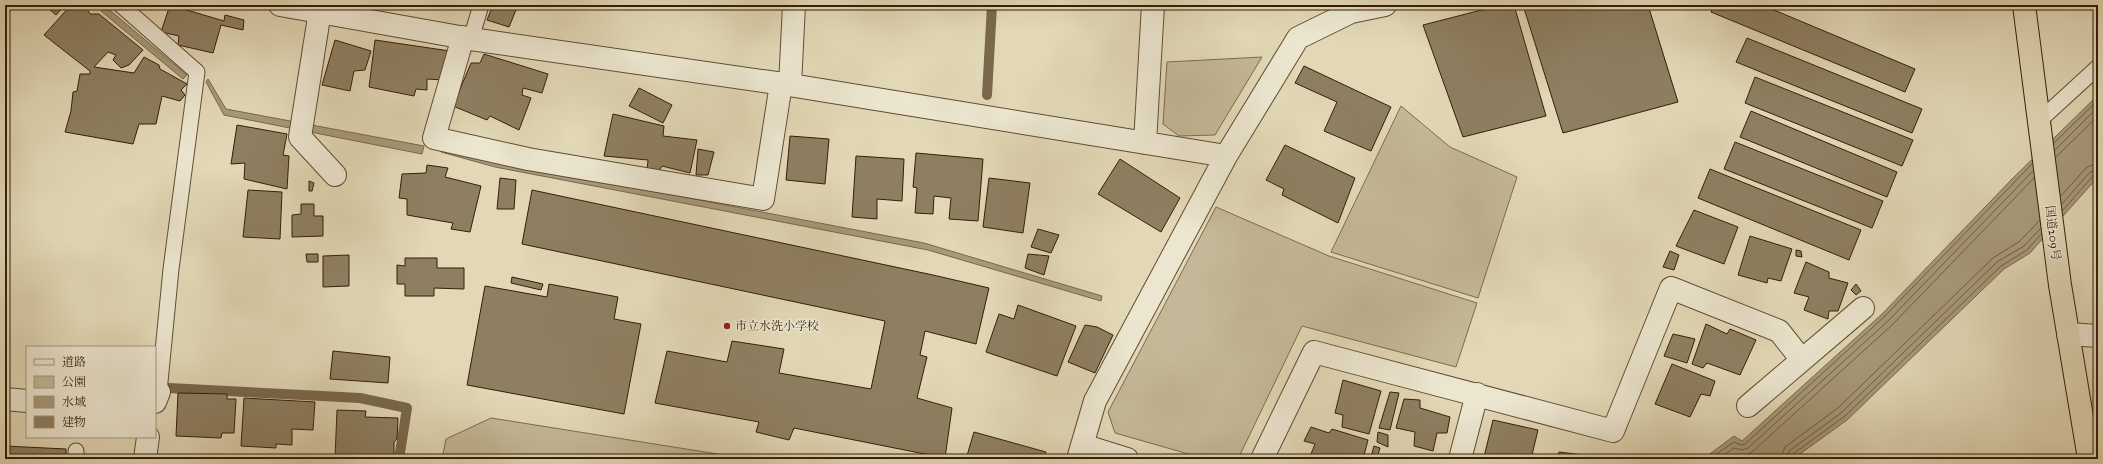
<svg xmlns="http://www.w3.org/2000/svg" width="2103" height="464" font-family="'IM FELL Great Primer','Noto Serif JP',serif">
<style>
.green{fill:#c4b898;stroke:#7c6b4f}
.water{fill:#a7997a;stroke:#79684c}
.lines{fill:none;stroke-linecap:round;stroke-linejoin:round}
.shore{stroke:#6e5c40;stroke-width:1}
.stream{stroke:#79684c;stroke-width:10}
.building{fill:#8e7f62;stroke:#341e06}
.lane-casing{stroke:#604c32;stroke-width:17}
.street-casing{stroke:#604c32;stroke-width:24}
.highway-casing{stroke:#341e06;stroke-width:24}
.lane{stroke:#ece6d0;stroke-width:15}
.street{stroke:#ece6d0;stroke-width:22}
.highway{stroke:#e2d8b6;stroke-width:22}
.poi-dot{fill:#8f2418;stroke:#ece6d0;stroke-width:1.5}
.labels{text-anchor:middle;stroke-width:3;stroke-linejoin:round;paint-order:stroke}
.street-label{font-size:12px;fill:#341e06;stroke:#ece6d0}
.poi-label{font-size:12px;fill:#341e06;stroke:#ece6d0;text-anchor:start}
</style>
<rect width="100%" height="100%" fill="#e2d8b6"/>
<filter id="stains"><feTurbulence type="fractalNoise" baseFrequency=".005" numOctaves="4"/><feColorMatrix values="0 0 0 0 .2 0 0 0 0 .09 0 0 0 0 .02 0 0 0 .5 -.17"/></filter>
<radialGradient id="worn" r=".72"><stop offset=".6" stop-color="#630" stop-opacity="0"/><stop offset="1" stop-color="#630" stop-opacity=".3"/></radialGradient>
<path class="green" d="M1262 57 1215 135 1179 136 1163 124 1167 62Z
M1401 106 1450 147 1517 177 1478 298 1331 252Z
M1216 207 1329 256 1477 303 1456 367 1302 326 1238 459H1206L1115 433 1108 412Z
M491 418 749 459H442L446 439Z"/>
<path class="water" d="M106 7 187 75 183 79 101 11Z
M208 79 226 109 424 146 422 154 224 115 206 82Z
M2098 95V177L2030 253 2004 269 1847 420 1793 459H1703L1734 436 1742 441 1882 314 2012 179Z
M443 147 547 171 924 243 1102 296 1101 301 928 250 495 167 441 152Z"/>
<g class="lines">
<path class="shore" d="M2054 143 2098 100
M2055 150 2098 107
M2056 157 2098 116
M2061 196 2087 167 2098 163
M2062 204 2090 172 2098 170
M2063 210 2093 176 2098 175
M1709 459 1734 442 1741 445 1745 444 1884 317 2032 164
M1718 459 1734 448 1742 450 1748 448 1888 321 2033 171
M1728 459 1735 455 1743 456 1752 452 1892 325 2034 178
M1780 459 1785 447 1838 408 1993 258 2020 241 2040 220
M1786 459 1789 451 1841 413 1997 262 2024 246 2041 228
M1792 459 1793 454 1845 416 2001 266 2027 250 2041 234"/>
<path class="stream" d="M987 95 992 5
M169 388 360 398 407 408 399 459"/>
</g>
<path class="building" d="M54 5 63 7 56 15 49 9Z
M71 5 85 6 90 14H99L143 50 129 65 121 68 113 60 116 55 108 52 94 67 134 73 144 57 159 65 160 69 187 84 181 90 185 95 180 101 162 96 156 124H139L133 144 65 132 71 111 73 92 77 91 80 74H90V71L44 35Z
M170 5 224 21 225 15 244 20 243 30 221 25 213 53 178 45 179 36 161 32Z
M493 5H518L509 27 487 20Z
M1501 5H1514L1546 116 1463 137 1423 25Z
M1523 5H1648L1678 102 1563 133Z
M1714 5H1762L1915 69 1905 92 1711 12Z
M1747 38 1922 109 1912 133 1736 62Z
M335 40 371 51 365 70 354 71 350 91 322 85Z
M375 40 450 51 444 80 427 79V90L416 89 414 96 369 87Z
M484 54 548 74 542 93 523 88 522 95 531 98 519 130 490 116 487 120 453 106 471 63H480Z
M1304 66 1391 107 1371 151 1324 131 1337 102 1295 83Z
M1755 77 1913 140 1902 166 1745 103Z
M639 88 672 105 663 123 629 106Z
M1751 111 1897 172 1887 197 1740 137Z
M613 114 664 126 663 136 697 140 690 173 662 166 659 171H647L648 160 604 156Z
M237 125 287 134 283 155 289 156 287 189 244 179 245 163 231 164Z
M790 136 829 139 825 184 786 180Z
M1735 142 1883 201 1872 228 1724 169Z
M1285 145 1355 178 1338 223 1282 195 1284 189 1266 180Z
M698 149 714 152 708 175H696Z
M916 153 983 159 978 221 949 219 951 198 934 196 933 214 915 213 917 188 913 187Z
M856 156 904 159 902 201 877 199V219L852 217Z
M1120 159 1180 198 1161 232 1098 194Z
M427 165 448 168 445 177 481 186 470 232 451 229 453 223 407 215V199L399 198 402 174 426 173Z
M1710 169 1861 230 1849 260 1698 198Z
M500 178 516 180 514 209H497Z
M989 178 1030 183 1023 233 983 227Z
M309 181 314 183 312 191H309Z
M248 190 282 192 280 239 243 237Z
M532 190 933 275 989 288 976 344 925 331 920 355 927 357 917 398 952 408 945 458 794 428 789 440 756 432 759 422 655 403 667 351 727 362 732 341 784 349 779 373 871 389 885 321 522 244Z
M301 204H314V216H323V236L292 237V215L301 214Z
M1694 210 1738 227 1724 264 1676 246Z
M1038 229 1059 235 1051 253 1031 247Z
M1750 236 1792 249 1781 281 1768 278 1767 283 1738 275Z
M1796 250 1801 251 1802 257 1796 256Z
M1670 251 1679 255 1674 270 1663 267Z
M306 254H318V262H307Z
M1028 254 1049 256 1044 275 1025 268Z
M349 255V286L323 287V256Z
M405 258H437V268H464V289L434 288V296H405V284H397V265L405 266Z
M1806 262 1829 272V278L1848 283 1838 311H1829L1828 319 1804 310 1809 297 1794 293Z
M512 277 543 284 541 290 511 283Z
M549 284 618 297 614 319 641 324 624 414 467 385 485 286 547 297Z
M1856 284 1861 291 1856 295 1851 290Z
M1018 305 1076 326 1057 376 986 352 999 314 1014 319Z
M1706 324 1727 334 1730 329 1756 340 1740 375 1707 363 1703 368 1692 364Z
M1085 325 1097 327 1113 335 1095 373 1068 362Z
M1673 334 1695 339 1687 363 1664 356Z
M333 351 390 357 388 383 330 379Z
M1672 364 1715 381 1710 396 1701 394 1690 417 1655 404Z
M1343 380 1381 391 1369 434 1342 427 1343 415 1335 413Z
M1390 392 1399 393 1390 430 1379 428Z
M178 393 227 394V399H236L234 433H222L221 438 176 436Z
M244 398 315 402 313 430 292 429V445L276 444V448L241 446Z
M1404 399 1420 400V408L1450 417 1447 433H1437L1433 451 1414 446 1415 432 1396 428Z
M337 410 366 411 365 417 398 418 397 439 394 442V459L335 458Z
M1493 420 1538 430 1531 459 1484 457Z
M1311 427 1329 433 1332 429 1368 440 1363 459H1309L1315 444 1304 441Z
M974 432 1046 452 1044 459H966Z
M1378 432 1388 435V447L1377 442Z
M5 446 66 449V459H5Z
M1374 446 1380 448 1377 458 1371 457Z
M1559 452 1600 457 1599 459H1558Z"/>
<g class="lines">
<g class="lane-casing">
<path id="lane" d="M121 5 197 72 171 269 159 392
M471 39 481 5
M2039 121 2098 67
M76 459V451"/>
</g>
<g class="street-casing">
<path id="street" d="M280 5 471 39 790 85 1226 156
M320 11 300 137 335 175
M463 37 434 138 528 159 763 199 781 84
M790 85 794 5
M1145 143 1153 5
M2068 334 2098 336
M5 399 27 401
M155 402 159 392
M1748 406 1863 308
M1082 445 1127 459
M145 459 148 437
M1078 459 1095 401 1226 156 1298 38 1351 12 1385 5
M1262 459 1314 352 1613 431 1671 288 1779 331 1802 360
M1460 459 1477 394"/>
</g>
<g class="highway-casing">
<path id="highway" d="M2024 5 2060 285 2089 459"/>
</g>
<use href="#lane" class="lane"/>
<use href="#street" class="street"/>
<use href="#highway" class="highway"/>
</g>
<circle class="poi-dot" cx="727" cy="326" r="4"/>
<g class="labels">
<g class="street-label">
<text transform="translate(2053 233) rotate(83)" y="4">国道209号</text>
</g>
<g class="poi-label">
<text x="735" y="330">市立水洗小学校</text>
</g>
</g>
<rect width="2103" height="464" fill="none" stroke="#e2d8b6" stroke-width="20"/>
<rect x="6" y="6" width="2091" height="452" fill="none" stroke="#341e06" stroke-width="2"/>
<rect x="10" y="10" width="2083" height="444" fill="none" stroke="#341e06"/>
<rect x="26" y="346" width="130" height="92" fill="#ece6d0" stroke="#a2967f"/>
<rect x="34" y="359" width="20" height="6" fill="#ece6d0" stroke="#a2967f"/>
<text x="62" y="366" font-size="12" fill="#341e06">道路</text>
<rect x="34" y="376" width="20" height="12" fill="#c4b898" stroke="#a2967f"/>
<text x="62" y="386" font-size="12" fill="#341e06">公園</text>
<rect x="34" y="396" width="20" height="12" fill="#a7997a" stroke="#a2967f"/>
<text x="62" y="406" font-size="12" fill="#341e06">水域</text>
<rect x="34" y="416" width="20" height="12" fill="#8e7f62" stroke="#a2967f"/>
<text x="62" y="426" font-size="12" fill="#341e06">建物</text>
<rect width="100%" height="100%" filter="url(#stains)"/>
<rect width="100%" height="100%" fill="url(#worn)"/>
</svg>
